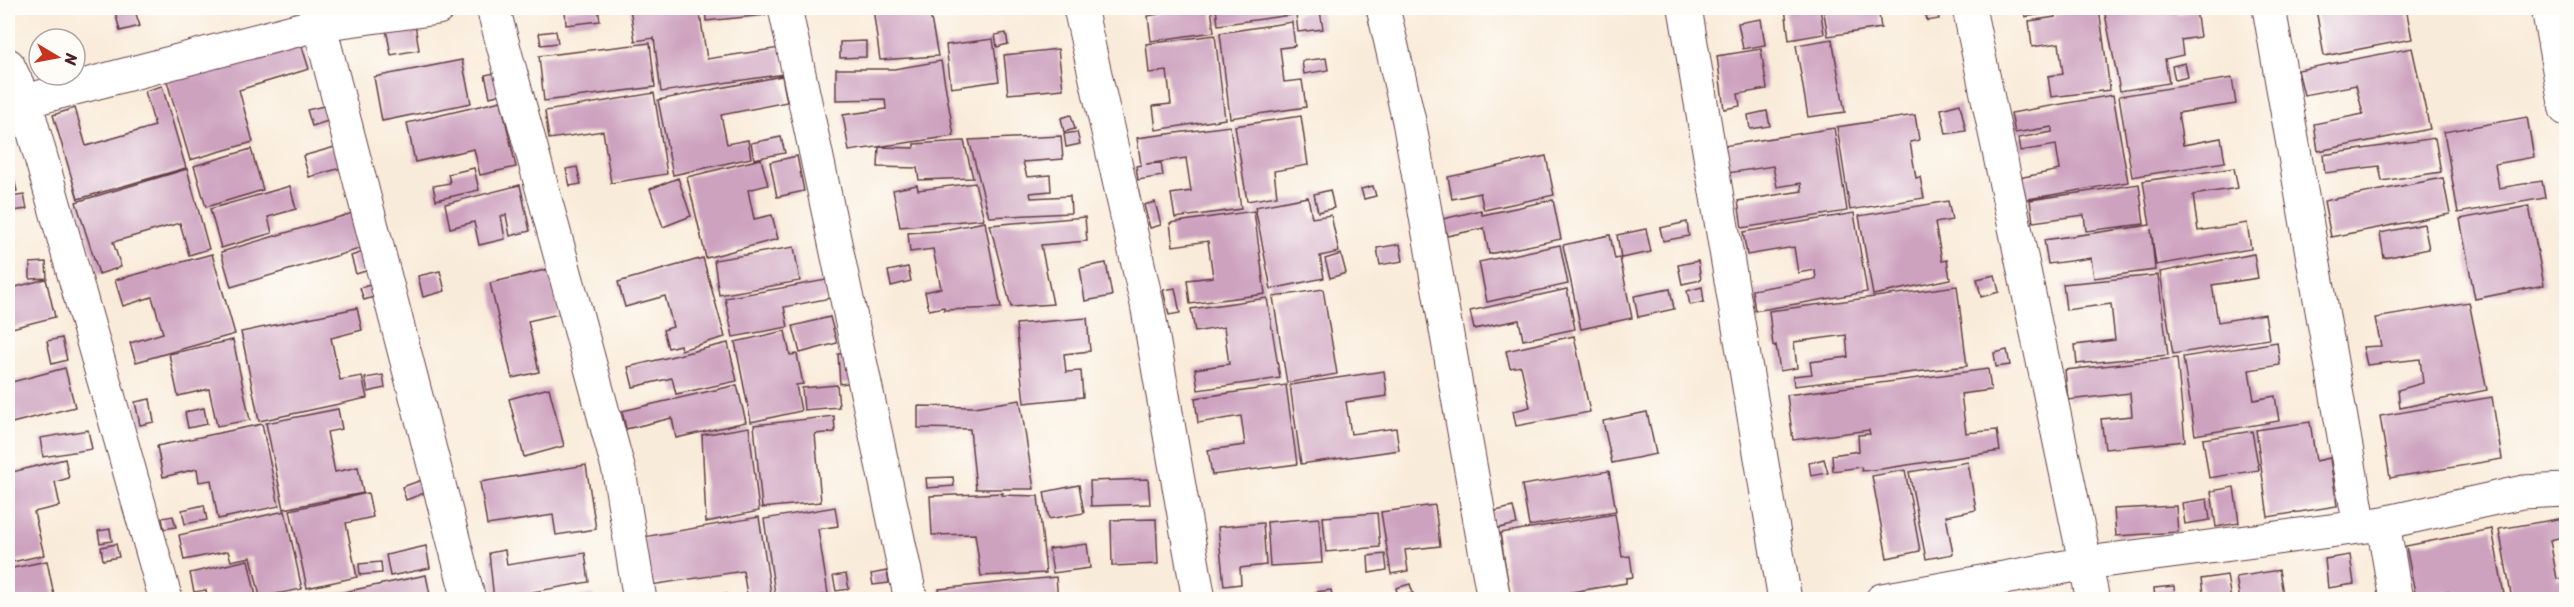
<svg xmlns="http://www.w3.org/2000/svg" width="2574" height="607" font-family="Sriracha,sans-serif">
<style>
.building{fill:#cda2bf}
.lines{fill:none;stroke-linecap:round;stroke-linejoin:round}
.minor-casing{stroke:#643e45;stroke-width:35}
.minor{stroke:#fff;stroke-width:33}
</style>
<rect width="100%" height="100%" fill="#fdfcf7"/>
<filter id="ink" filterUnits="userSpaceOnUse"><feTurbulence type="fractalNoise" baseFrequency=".0167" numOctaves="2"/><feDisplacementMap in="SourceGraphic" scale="12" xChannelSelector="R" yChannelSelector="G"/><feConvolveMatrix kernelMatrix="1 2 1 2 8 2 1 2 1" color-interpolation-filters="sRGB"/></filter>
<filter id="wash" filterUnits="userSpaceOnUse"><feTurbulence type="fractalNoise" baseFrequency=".008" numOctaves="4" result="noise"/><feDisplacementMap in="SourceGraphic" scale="24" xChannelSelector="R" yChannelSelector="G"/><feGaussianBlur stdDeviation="1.35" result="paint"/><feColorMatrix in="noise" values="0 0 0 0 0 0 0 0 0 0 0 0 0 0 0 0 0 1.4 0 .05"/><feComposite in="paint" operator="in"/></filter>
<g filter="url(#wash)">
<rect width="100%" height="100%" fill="#f9ebd9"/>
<g id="blocks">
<path class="building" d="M114 8H134L140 26 120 31Z
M585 8H598L600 21 566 25 565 10Z
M630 8H699L707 59 780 48 784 74 661 92 654 38 635 41Z
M705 8H765V15L706 21Z
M873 8H929L938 56 880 60Z
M938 8H955V9L939 13Z
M1158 8H1211L1214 32 1151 41 1148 16 1159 14Z
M1216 8H1290L1291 15 1218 25Z
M1785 8H1820L1824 34 1789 40Z
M1823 8H1878L1881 28 1828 36Z
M1925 8H1937L1939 19 1927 21Z
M2023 8H2072V9L2025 17Z
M2099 8 2110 90 2051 97 2048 76 2063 74 2059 43 2032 47 2029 21 2055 17V13Z
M2112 8H2176L2177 14 2196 10 2200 37 2181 40 2183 55 2165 59 2169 83 2120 91 2104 9Z
M2290 8H2406L2412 39 2324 56 2316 9 2291 13Z
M1320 11 1323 29 1298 32 1296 14Z
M1761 19 1765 45 1743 49 1738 23Z
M1292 22 1295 46 1280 48 1284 82 1302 80 1306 107 1230 118 1220 33Z
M415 24 419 50 391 55 386 29Z
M556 31 558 43 541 45 539 33Z
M1006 33 1008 44 997 47 995 35Z
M1215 35 1225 119 1156 130 1153 106 1171 104 1167 71 1149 73 1146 44Z
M299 37 309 69 239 90 253 142 190 160 166 78Z
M993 39 999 81 951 88 946 45Z
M1832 39 1845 112 1808 117 1796 45Z
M866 41V57L840 58V42Z
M650 43 655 87 544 101 539 56Z
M2412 48 2430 129 2318 151 2314 124 2363 114 2356 85 2304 95 2298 70Z
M1058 49 1063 89 1008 94 1004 55Z
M1761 49 1767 89 1738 94 1740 106 1724 109 1717 56Z
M1326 58 1328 70 1304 74 1302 61Z
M462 60 471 103 382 121 374 77Z
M941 61 954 136 849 151 843 115 886 109 885 99 836 100V69H894Z
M2185 63 2188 77 2175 80 2172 66Z
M500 72 505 93 490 97 485 75Z
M782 76 787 102 721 115 727 144 748 140 751 158 673 175 658 100Z
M2232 78 2236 104 2178 113 2183 145 2221 138 2225 162 2132 177 2119 96Z
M162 86 186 168 78 199 53 115 75 108 86 146 155 126 145 91Z
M654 93 667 174 611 183 603 131 549 139 545 111Z
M2113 95 2128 182 2022 200 2018 178 2060 170 2056 145 2020 151 2018 138 2052 132V127L2015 133 2011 113Z
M501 101 516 167 480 175 474 149 415 162 407 123Z
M1960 104 1966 131 1946 134 1941 109Z
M324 106 328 121 312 126 307 110Z
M1767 111 1770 126 1750 129 1748 115Z
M1071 115 1075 129 1064 132 1061 118Z
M1915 115 1919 140 1910 142 1916 178 1920 177 1924 198 1850 210 1837 127Z
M1301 116 1308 165 1274 171 1277 196 1247 201 1235 126Z
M2527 117 2534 157 2495 164 2499 188 2542 181 2545 198 2458 213 2444 132Z
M1230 126 1241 209 1175 218 1171 194 1191 191 1186 158 1146 164 1161 163 1163 176 1138 180 1136 166 1141 165 1137 138Z
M1834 128 1847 211 1742 228 1738 201 1802 191 1801 183 1777 187 1773 166 1728 173 1723 146Z
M1077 132 1080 144 1066 147 1064 134Z
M1061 136 1063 159 1023 162 1027 177 1050 175 1051 191 1030 193 1031 198 1070 196 1071 213 989 217 969 140Z
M781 137 785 153 754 159 751 143Z
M2435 138 2441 172 2382 181 2379 166 2325 173 2323 155Z
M964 141 973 178 919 180 917 168 878 167 879 147 914 148V144Z
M335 147 341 168 309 177 303 156Z
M251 149 263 190 206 207 194 166Z
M8 156 17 191 8 193Z
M797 156 804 191 777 197 770 162Z
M1546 156 1554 195 1484 210 1480 193 1452 199 1448 177Z
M761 159 768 185 748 190 754 219 772 215 778 239 706 258 687 177Z
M577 167 581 184 570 186 566 169Z
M474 168 479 190 436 200 433 186 450 183 448 174Z
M2234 168 2238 188 2193 195 2198 231 2247 223 2251 249 2156 265 2151 229 2155 270 2094 278 2091 258 2048 264 2044 240 2150 225 2143 181Z
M187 169 209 249 189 255 180 223 113 242 121 267 99 274 76 202Z
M678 178 691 216 663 227 650 189Z
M2443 178 2450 214 2331 237 2324 201Z
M975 183 984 219 900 227 893 190 917 185 918 190Z
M2139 184 2144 224 2086 231 2084 215 2033 222 2030 200Z
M520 185 530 231 510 236 506 215 501 216 505 239 479 245 474 222 450 228 445 204Z
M290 186 296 209 268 217 272 233 221 248 210 209Z
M1373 186 1376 196 1364 199 1361 189Z
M1330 190 1334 208 1318 212 1314 194Z
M24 195 27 209 13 211 11 197Z
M1308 197 1312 218 1331 215 1339 252 1320 256 1324 278 1271 289 1255 207Z
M1553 200 1561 239 1489 254 1484 228 1447 236 1443 219 1481 210 1482 215Z
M1948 201 1952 220 1935 223 1942 261 1947 260 1950 279 1873 295 1859 216Z
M1155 202 1161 225 1150 228 1144 205Z
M2529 206 2544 285 2475 299 2460 219Z
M1254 211 1265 294 1190 304 1187 280 1213 277 1208 241 1173 246 1170 223Z
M353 213 363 248 231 287 221 252Z
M1854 213 1867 292 1755 311 1752 290 1816 279 1815 270 1798 273 1794 247 1747 255 1743 232Z
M1085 217 1087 241 1041 245 1053 304 1011 307 990 225Z
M985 222 1001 308 944 310V307L929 310 925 292 941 288 933 249 910 252 908 233 938 231Z
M1687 222 1689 236 1663 241 1660 228Z
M2424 224 2429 249 2384 258 2380 233Z
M1646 229 1651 252 1621 258 1617 235Z
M1610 235 1615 259 1620 258 1632 318 1581 329 1563 245Z
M1400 244 1403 261 1380 265 1377 248Z
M1560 245 1568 284 1487 302 1479 262Z
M794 247 800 281 719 295 714 260Z
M363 252 369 270 356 274 351 256Z
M212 254 235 334 136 362 130 343 163 333 152 297 123 306 115 280Z
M1341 254 1346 273 1330 278 1325 259Z
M2254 254 2258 278 2212 285 2218 322 2265 314 2269 339 2173 354 2160 272Z
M703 258 725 337 681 350 680 345 668 348 663 330 673 327 665 296 625 307 618 282Z
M1698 261 1701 280 1682 284 1678 265Z
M46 262 47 278 30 279V263Z
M1106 263 1112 296 1085 301 1080 268Z
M908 267 911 281 891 286 888 271Z
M549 269 559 314 528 321 539 372 512 378 490 283Z
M440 271 445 291 423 297 418 276Z
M1995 275 1999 292 1981 297 1977 279Z
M2158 275 2168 355 2077 364 2075 345 2115 340 2111 304 2066 310 2063 284Z
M837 278 841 296 784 307 788 327 733 337 725 298Z
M46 279 55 317 8 329 11 339 8 340V289Z
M373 284 377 296 364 300 360 288Z
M1957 286 1967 366 1794 386 1793 376 1812 374 1810 362 1848 357 1846 335 1794 342 1797 368 1780 371 1776 345 1773 346 1769 311Z
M1702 287 1704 302 1690 305 1687 291Z
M1175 288 1180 313 1169 315 1163 290Z
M1323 289 1337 374 1287 383 1273 297Z
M1567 289 1575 329 1523 340 1519 320 1474 329 1470 311Z
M1670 289 1674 309 1638 317 1634 296Z
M1267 298 1280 378 1198 390 1195 369 1229 364 1224 327 1195 332 1191 309Z
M2469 302 2487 390 2400 408 2398 390 2423 383 2420 359 2367 365 2363 347 2381 346 2375 318Z
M357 308 362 330 331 338 340 380 362 376 367 398 259 421 241 332Z
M830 317 837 343 800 353 793 326Z
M1087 318 1090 351 1064 354 1066 372 1081 371 1083 397 1024 403 1016 324Z
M785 331 790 355 797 354 803 384 796 385 801 411 751 422 735 342Z
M1574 336 1590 412 1516 426 1513 411 1530 407 1521 366 1510 368 1506 351Z
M62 338 67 360 52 364 47 341Z
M233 340 250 420 217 426 209 389 178 396 169 354Z
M2277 342 2280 365 2249 370 2254 400 2275 396 2279 421 2195 435 2183 357Z
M728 343 737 381 676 394 672 378 633 387 628 367Z
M2007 350 2010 365 1996 367 1994 353Z
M853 353 856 382 840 384 838 354Z
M2177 358 2185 441 2105 449 2101 419 2132 416 2130 393 2068 400 2065 370Z
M65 368 75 407 8 424V383Z
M1988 369 1991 390 1961 394 1966 433 1997 430 2000 451 1881 469 1862 471 1861 467 1833 471 1832 455 1859 451 1858 435 1870 434 1869 430 1793 440 1787 395Z
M1384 371 1387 396 1346 402 1351 434 1396 428 1399 450 1301 464 1290 385Z
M383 375 385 388 368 392 365 378Z
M737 385 746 422 676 438 672 418 626 429 622 411Z
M837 385 839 407 804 410 802 388Z
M1286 385 1297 464 1212 475 1208 450 1245 445 1241 416 1198 423 1195 398Z
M549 388 564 446 524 457 509 399Z
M2492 397 2502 459 2390 478 2380 416Z
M150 399 154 422 140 425 135 402Z
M1020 400 1034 489H976L970 429 918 428V406L974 407Z
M204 408 207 424 188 428 185 412Z
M338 409 342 429 327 432 335 472 358 467 363 493 284 509 266 423Z
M1647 412 1656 454 1612 463 1603 421Z
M834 416 835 432 815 434 821 502 762 508 754 425Z
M2310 422 2316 461 2330 458 2337 506 2268 517 2256 430Z
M262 424 279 506 218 519 211 480 199 482 197 469 163 477 157 446Z
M749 427 759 511 706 522 702 435Z
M88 430 92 449 43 457 40 438Z
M2252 431 2259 470 2209 478 2203 439Z
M65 459 69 478 55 482 60 506 34 512 44 555 8 563V473Z
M1824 459 1828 473 1811 476 1809 463Z
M1968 462 1976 510 1946 516 1953 554 1926 559 1909 472Z
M586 465 596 529 556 535 553 515 487 525 480 482Z
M1905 470 1920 551 1887 558 1872 476Z
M1609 471 1616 511 1529 526 1522 485Z
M953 477 954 486 927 488 926 478Z
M1148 479 1150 504 1091 506 1090 481Z
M422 480 427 492 406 500 402 487Z
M1079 485 1084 513 1049 519 1044 492Z
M2234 487 2239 523 2216 527 2211 491Z
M368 493 373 517 346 523 357 577 307 588 290 510Z
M1003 493 1002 495 1038 496 1046 573 981 576 975 534 932 535 930 496Z
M2207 499 2210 520 2185 524 2182 503Z
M204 505 207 520 185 524 182 510Z
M1435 505 1440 546 1405 550 1408 571 1391 574 1381 512Z
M2176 506 2178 532 2116 536 2114 509Z
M835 507 838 526 818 529 828 594 794 600H776L764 519Z
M1513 507 1517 524 1495 529 1491 512Z
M285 511 302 589 260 597 251 557 231 561 228 551 184 560 179 535Z
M1377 513 1380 547 1326 552 1323 517Z
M1615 514 1622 557 1630 556 1633 577 1626 578V583L1524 600H1511L1500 533Z
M173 516 176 527 164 529 162 518Z
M759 517 772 600H748L743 571 651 585 643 537Z
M1319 518 1322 563 1270 566 1267 522Z
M2564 518 2566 536 2550 540 2557 579 2566 577V594L2540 600H2512L2499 529Z
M1156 519 1158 564 1112 566 1111 520Z
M1263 523 1266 565 1240 568 1241 584 1224 586 1218 527Z
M110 529 112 541 100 543 98 531Z
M2492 529 2505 600H2449L2448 592 2416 598 2406 546Z
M116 544 119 557 103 560 101 547Z
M1087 544 1090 568 1053 573 1049 549Z
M426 546 430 568 390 576 386 555Z
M505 550 507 565 585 553 589 582 532 592 533 600H494L489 553Z
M1385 554 1387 570 1369 573 1368 556Z
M2350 555 2354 584 2328 588 2325 559Z
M248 560 256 596 239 600H208L206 590 194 592 190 573Z
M47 561 55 600H8V569Z
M381 562 382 573 360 575 359 564Z
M2279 570 2284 600H2240L2236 577Z
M887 571 889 583 873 585 871 574Z
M846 574 849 589 836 591 833 576Z
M426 575 431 600H302L301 597 315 594V598Z
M2227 575 2231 600H2204L2201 579Z
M1056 577 1058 600H940L939 589Z
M1410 584 1413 593 1398 597 1396 588Z
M2174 586 2175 600H2155L2154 588Z
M1331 590 1333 600H1316L1315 592Z
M593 594 594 600H576V597Z
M727 594 728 600H696V598Z"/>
</g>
</g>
<g filter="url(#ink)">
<use href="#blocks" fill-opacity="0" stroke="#643e45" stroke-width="1.5"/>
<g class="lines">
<g class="minor-casing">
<path id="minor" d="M315 8 469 600
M493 8 619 471 640 600
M785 8 911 600
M1080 8 1147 304 1199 600
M1383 8 1409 121 1494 600
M1685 8 1785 600
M1969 8 2093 600
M2269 8 2360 527 2383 523 2396 600
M2548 8 2566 109
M8 65 25 101 166 600
M25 101 320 24 438 8
M2383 523 2523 492 2566 490
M1882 600 2087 563 2360 527"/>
</g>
<use href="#minor" class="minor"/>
</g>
</g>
<rect width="2574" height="607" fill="none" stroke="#fdfcf7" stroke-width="30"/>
<g transform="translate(57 57) rotate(100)"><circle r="28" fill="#fdfcf7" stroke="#b5a4a5" stroke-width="1.5"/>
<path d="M0-4.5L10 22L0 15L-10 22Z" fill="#c8321e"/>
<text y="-9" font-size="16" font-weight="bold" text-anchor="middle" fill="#4a1f2b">N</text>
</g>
</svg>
